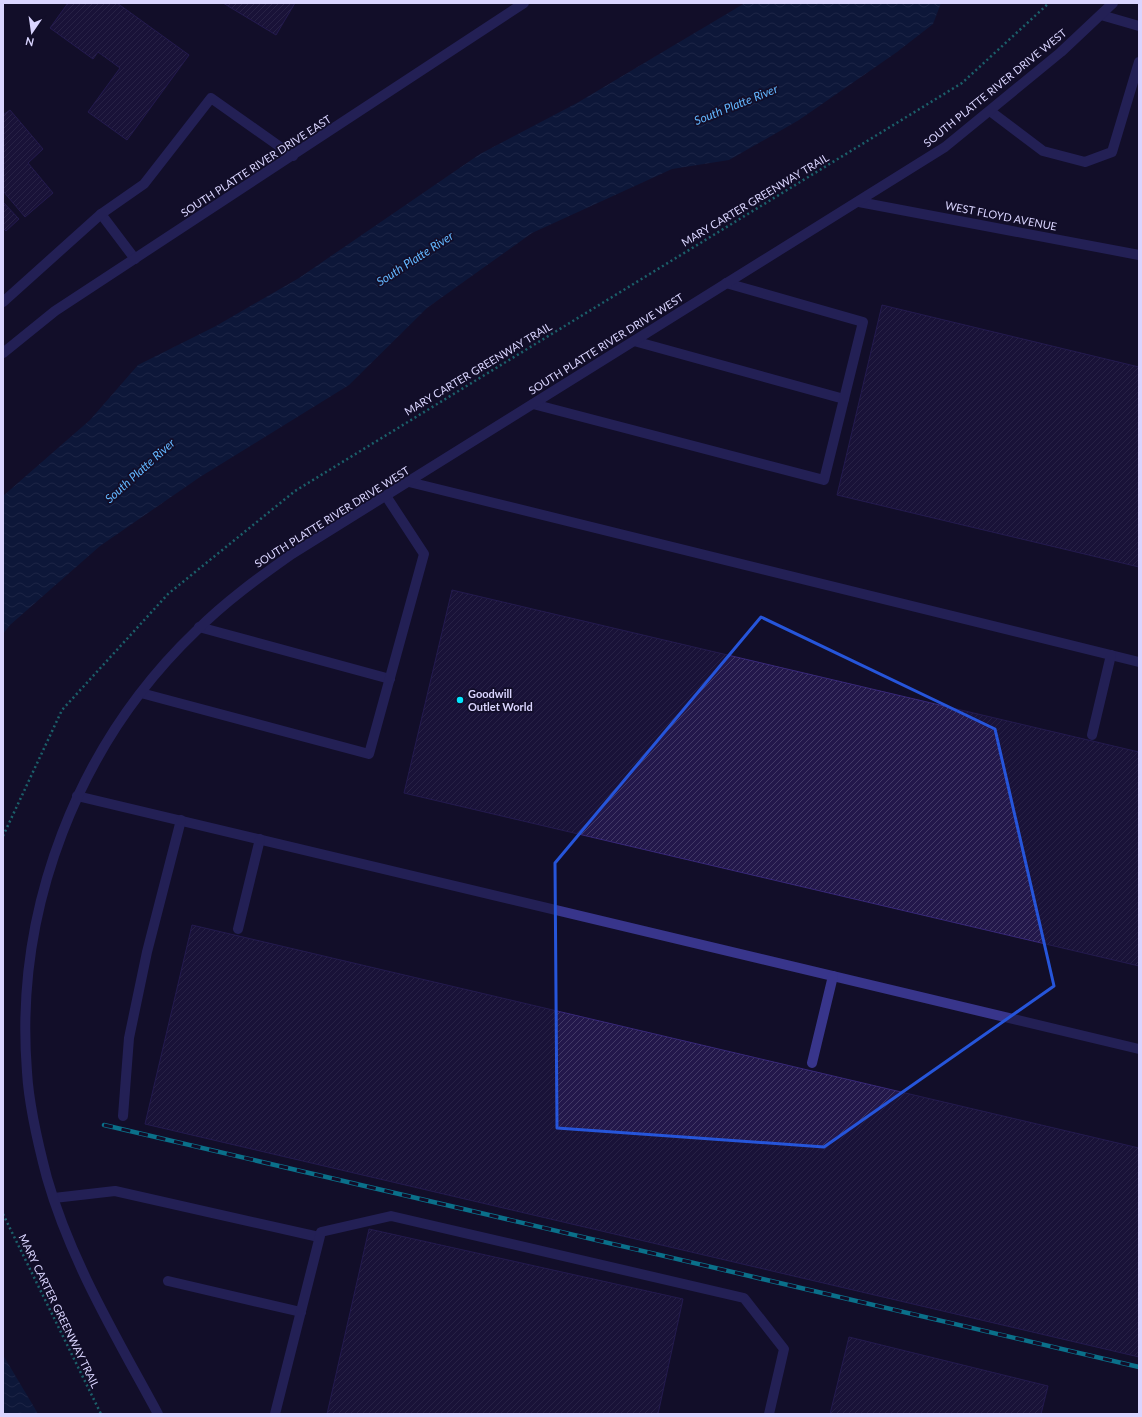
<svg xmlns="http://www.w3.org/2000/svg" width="1142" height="1417" font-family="Lato,sans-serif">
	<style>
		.water { fill: url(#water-waves) }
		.building { fill: url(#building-hatch); stroke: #382879 }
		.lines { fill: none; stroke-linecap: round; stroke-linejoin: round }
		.path { stroke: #26c3b9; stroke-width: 2.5; stroke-dasharray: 2 3; stroke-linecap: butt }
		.service { stroke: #38358b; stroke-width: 10 }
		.minor { stroke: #38358b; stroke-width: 10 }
		.tertiary { stroke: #38358b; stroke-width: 10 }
		.rail-casing { stroke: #01e6ff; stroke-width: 4.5 }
		.rail { stroke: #120e29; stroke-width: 3; stroke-dasharray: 9; stroke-linecap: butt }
		.marked { fill: none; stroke: #2655da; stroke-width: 3; stroke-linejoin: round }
		.poi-dot { fill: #01e6ff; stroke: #120e29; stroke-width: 1.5 }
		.labels { text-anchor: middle; stroke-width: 3.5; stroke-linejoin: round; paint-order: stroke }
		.street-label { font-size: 11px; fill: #dad5ff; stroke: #120e29 }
		.poi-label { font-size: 11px; font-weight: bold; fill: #dad5ff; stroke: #120e29; text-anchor: start }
		.water-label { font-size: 12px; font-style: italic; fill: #63b7ff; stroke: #120e29 }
	</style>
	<defs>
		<pattern id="water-waves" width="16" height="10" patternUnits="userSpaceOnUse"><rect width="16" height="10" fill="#08224d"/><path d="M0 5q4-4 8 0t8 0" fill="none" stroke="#2b4168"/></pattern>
		<pattern id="building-hatch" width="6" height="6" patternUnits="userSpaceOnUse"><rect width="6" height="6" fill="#23184b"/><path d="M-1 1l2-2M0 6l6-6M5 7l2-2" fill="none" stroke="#423966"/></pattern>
	</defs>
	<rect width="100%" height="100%" fill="#120e29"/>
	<g class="water">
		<path d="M745,3H941L933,24L897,52L799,120L729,160L672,169L532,233L427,308L349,385L200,477L100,546L10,625L3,634V496L90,420L138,365L216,326L299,278L480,154L577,103Z"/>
		<path d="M3,1355L34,1407L38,1414H3Z"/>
	</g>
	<g class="building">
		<path d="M68,3H117L189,55L127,140L88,112L120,68L98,52L93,59L50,28Z"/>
		<path d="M223,3H295L276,35Z"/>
		<path d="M10,110L43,149L28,163L53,193L25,217L3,191V115Z"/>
		<path d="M3,202L19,219L6,231L3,228Z"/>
		<path d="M882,305L1139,367V567L837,495Z"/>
		<path d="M452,590L1139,752V966L404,793Z"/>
		<path d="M192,925L1139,1148V1357L145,1124Z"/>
		<path d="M369,1229L683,1299L658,1414H327Z"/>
		<path d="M849,1337L1048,1386L1041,1414H830Z"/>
	</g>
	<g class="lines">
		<g class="path">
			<path d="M3,836L62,710L168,594L295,491L962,83L1049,3"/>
			<path d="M3,1214L101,1414"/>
		</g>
		<g class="service">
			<path d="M1101,15L1139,26"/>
			<path d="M990,111L1043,151L1085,162L1112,152L1139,62"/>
			<path d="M101,214L135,259"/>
			<path d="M3,302L101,214L144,184L211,98L293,156"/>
			<path d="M634,341L844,399"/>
			<path d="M533,404L824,480L863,322L726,283"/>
			<path d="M409,482L1139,662"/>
			<path d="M199,627L390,679"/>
			<path d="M141,693L369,754L424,554L386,496"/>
			<path d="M1092,735L1111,655"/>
			<path d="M77,796L1139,1049"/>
			<path d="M238,929L260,839"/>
			<path d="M812,1063L833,976"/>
			<path d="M123,1116L129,1038L147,952L181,820"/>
			<path d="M54,1198L115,1191L319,1237"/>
			<path d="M168,1281L301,1312"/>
			<path d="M275,1414L321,1232L391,1216L744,1298L784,1349L769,1414"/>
		</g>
		<g class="minor">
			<path d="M859,202L1139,255"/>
			<path d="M3,353L55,311L524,3"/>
		</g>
		<path class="tertiary" d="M158,1414C117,1338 71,1262 47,1178C38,1144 29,1107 27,1072C14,909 78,744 196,631C225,602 258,578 292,554L945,147L1061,52L1113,3"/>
		<g class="rail-casing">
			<path id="rail" d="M104,1125L1139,1367"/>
		</g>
		<use href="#rail" class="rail"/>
	</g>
	<path d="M0 0H1142V1417H0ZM761,617L995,729L1054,986L824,1147L557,1128L555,863Z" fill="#120e29" fill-opacity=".55" fill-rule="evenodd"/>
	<path class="marked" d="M761,617L995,729L1054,986L824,1147L557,1128L555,863Z"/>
	<circle class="poi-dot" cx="460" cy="700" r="4"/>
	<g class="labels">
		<g class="street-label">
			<text transform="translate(995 88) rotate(-39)" y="4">SOUTH PLATTE RIVER DRIVE WEST</text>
			<text transform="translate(256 166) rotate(-33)" y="4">SOUTH PLATTE RIVER DRIVE EAST</text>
			<text transform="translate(755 200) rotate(-31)" y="4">MARY CARTER GREENWAY TRAIL</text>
			<text transform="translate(1001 216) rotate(11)" y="4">WEST FLOYD AVENUE</text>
			<text transform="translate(606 344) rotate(-32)" y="4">SOUTH PLATTE RIVER DRIVE WEST</text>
			<text transform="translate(478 369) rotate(-31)" y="4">MARY CARTER GREENWAY TRAIL</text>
			<text transform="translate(332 517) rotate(-32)" y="4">SOUTH PLATTE RIVER DRIVE WEST</text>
			<text transform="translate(59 1311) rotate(64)" y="4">MARY CARTER GREENWAY TRAIL</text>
		</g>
		<g class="poi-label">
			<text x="468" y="698">Goodwill<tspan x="468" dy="13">Outlet World</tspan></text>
		</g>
		<g class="water-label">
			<text transform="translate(736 105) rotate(-22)" y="4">South Platte River</text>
			<text transform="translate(415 259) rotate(-33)" y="4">South Platte River</text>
			<text transform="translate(140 471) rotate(-42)" y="4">South Platte River</text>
		</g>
	</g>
	<rect width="1142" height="1417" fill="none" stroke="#dad5ff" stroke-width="8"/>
	<g transform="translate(32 32) rotate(193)" stroke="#120e29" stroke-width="3" paint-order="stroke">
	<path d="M0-3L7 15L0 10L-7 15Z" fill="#dad5ff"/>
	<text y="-6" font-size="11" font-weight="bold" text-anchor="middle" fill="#dad5ff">N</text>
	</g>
</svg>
